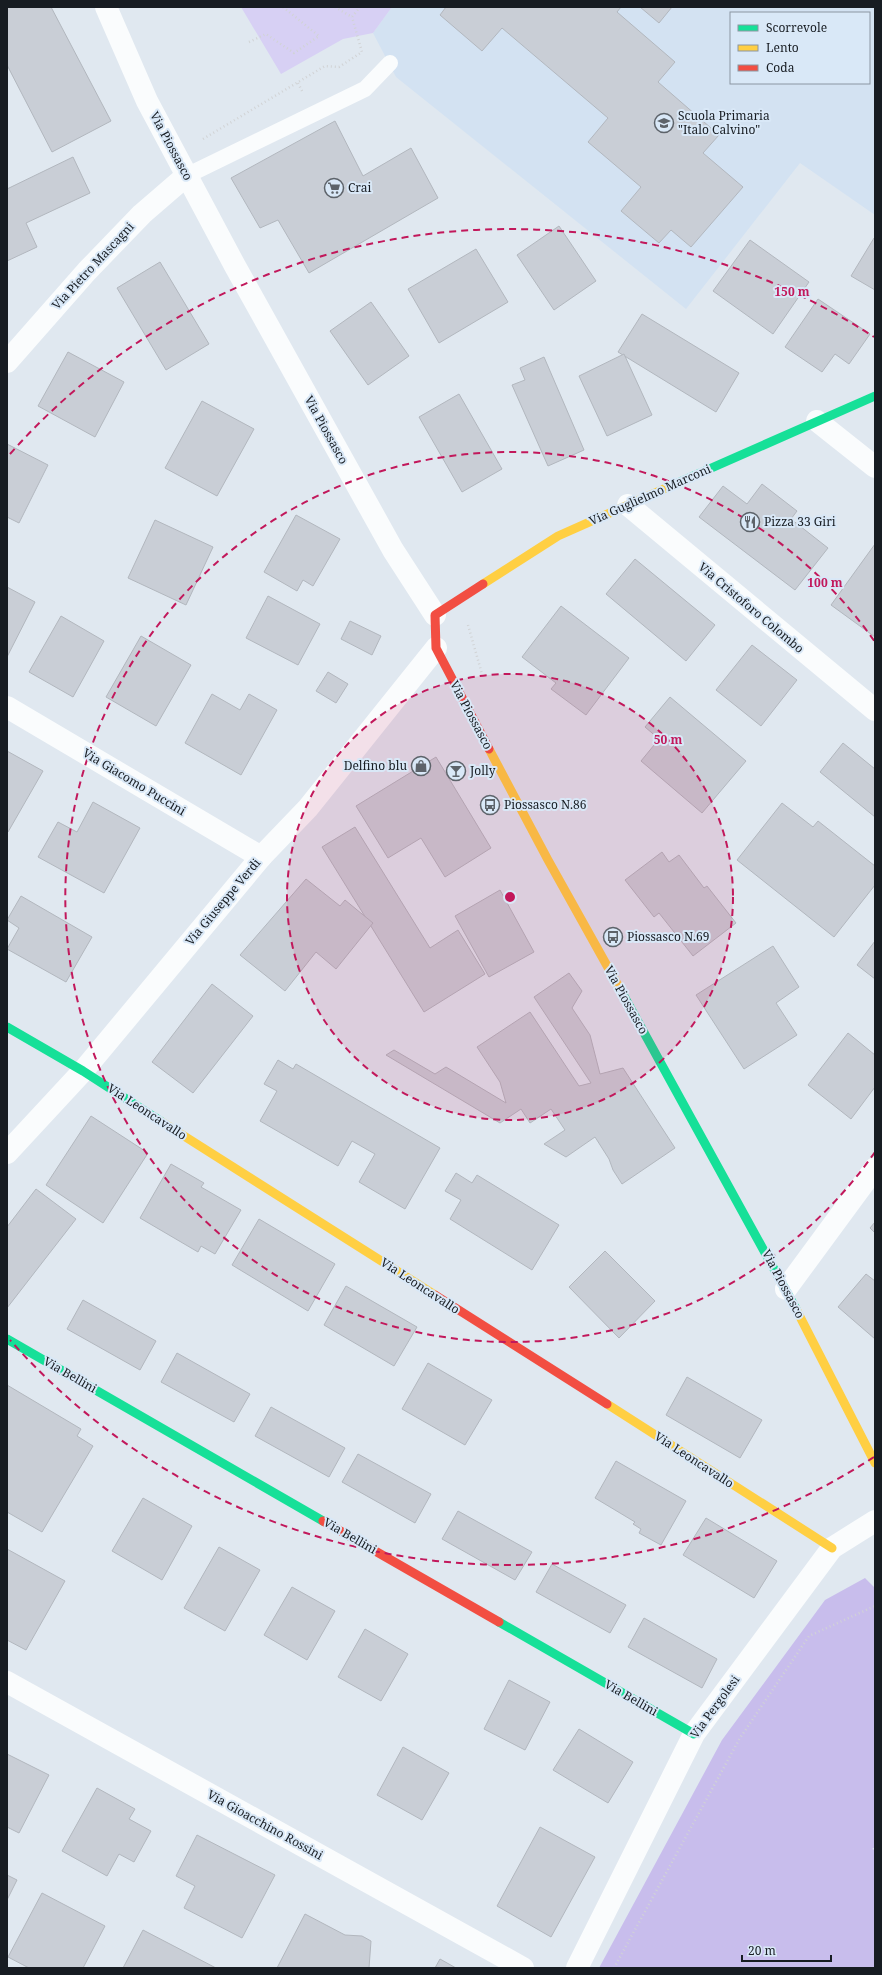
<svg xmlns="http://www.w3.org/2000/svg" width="882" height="1975" font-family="'Noto Serif',serif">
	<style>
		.built { fill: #d3e2f2; fill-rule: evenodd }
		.green { fill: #d7d0f4 }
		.forest { fill: #c8bdec }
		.building { fill: #c9ced6; stroke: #b2b7be }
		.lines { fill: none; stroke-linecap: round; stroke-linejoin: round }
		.path { stroke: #d1d3d5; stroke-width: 2.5; stroke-dasharray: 1 3; stroke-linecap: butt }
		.lane { stroke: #fafcfd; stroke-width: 16 }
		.street { stroke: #fafcfd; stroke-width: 22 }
		.fast { stroke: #16e098; stroke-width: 9 }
		.slow { stroke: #ffcf43; stroke-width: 9 }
		.jam { stroke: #f24e42; stroke-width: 9 }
		.ring { fill: none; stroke: #c2185b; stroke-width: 2; stroke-dasharray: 7 5 }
		.labels { text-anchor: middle; stroke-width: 4; stroke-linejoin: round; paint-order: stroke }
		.poi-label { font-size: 12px; fill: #171c22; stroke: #d9e8f7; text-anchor: start }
		.street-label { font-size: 12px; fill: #171c22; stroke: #d9e8f7 }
		.centre { fill: #c2185b; stroke: #d9e8f7; stroke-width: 2 }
		.ring-label { font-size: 12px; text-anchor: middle; font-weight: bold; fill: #c2185b; stroke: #d9e8f7; stroke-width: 4; stroke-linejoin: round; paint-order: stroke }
	</style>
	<rect width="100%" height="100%" fill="#e0e8f0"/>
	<path class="built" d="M392,7H875V215L800,163L686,309L396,77L373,33ZM731,13H869V83H731Z"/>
	<path class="green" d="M241,7H392L373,33L343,39L281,74Z"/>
	<path class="forest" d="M865,1578L875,1588V1847L872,1849L875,1850V1968H599L722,1740L825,1600Z"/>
	<g class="building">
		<path d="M7,7H51L111,121L52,152L7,65Z"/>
		<path d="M446,7H621L617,12L675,62L658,82L719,135L703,153L743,187L691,247L671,230L659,243L621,211L641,187L588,142L608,118L502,28L482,51L440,15Z"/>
		<path d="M640,7H672L659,23Z"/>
		<path d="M335,121L363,176L411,148L438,198L309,273L278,220L260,228L231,178Z"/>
		<path d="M73,157L90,193L26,223L37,247L7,261V189Z"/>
		<path d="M559,226L596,281L554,310L517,255Z"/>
		<path d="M874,238L875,239V290L851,276Z"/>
		<path d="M750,240L809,282L773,334L713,291Z"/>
		<path d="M476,249L508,302L439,343L408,289Z"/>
		<path d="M160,262L209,344L166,370L117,288Z"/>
		<path d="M818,299L870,334L849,364L835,354L822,372L785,347Z"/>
		<path d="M371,302L409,356L368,385L330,331Z"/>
		<path d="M642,314L739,373L716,412L618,352Z"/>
		<path d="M68,352L124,382L95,437L38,406Z"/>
		<path d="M624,354L652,415L607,436L579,376Z"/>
		<path d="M544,357L584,450L548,466L512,385L525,380L520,368Z"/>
		<path d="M459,394L502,469L462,492L419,417Z"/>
		<path d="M202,401L254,429L217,496L165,468Z"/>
		<path d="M7,444L48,465L19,523L7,517Z"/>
		<path d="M762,484L797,511L791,519L828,548L795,590L699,517L723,486L747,504Z"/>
		<path d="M296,515L340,539L313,586L303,580L297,591L264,572Z"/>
		<path d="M155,520L213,547L186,605L128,578Z"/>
		<path d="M875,544V637L831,605Z"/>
		<path d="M635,559L715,625L686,661L606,594Z"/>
		<path d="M7,587L35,602L7,657Z"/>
		<path d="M268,596L320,624L298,665L246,638Z"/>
		<path d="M561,606L629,658L586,715L551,689L556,683L522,657Z"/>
		<path d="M61,616L104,641L73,697L29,672Z"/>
		<path d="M350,621L381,636L372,655L341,639Z"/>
		<path d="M141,636L191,665L156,726L106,697Z"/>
		<path d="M752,645L797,680L761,726L716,690Z"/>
		<path d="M328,672L348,684L336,703L316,691Z"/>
		<path d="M212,694L240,710L249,694L277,710L241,775L185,743Z"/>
		<path d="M670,697L746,761L702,813L641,761L659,739L645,727Z"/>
		<path d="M843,743L875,769V817L820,772Z"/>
		<path d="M7,751L43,771L8,832H7Z"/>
		<path d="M436,757L491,848L445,877L421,838L388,858L356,806Z"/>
		<path d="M93,802L140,828L104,893L38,857L58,822L77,832Z"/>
		<path d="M782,803L813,827L818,821L875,866V885L834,937L737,860Z"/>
		<path d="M355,827L430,948L458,930L485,974L424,1012L322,847Z"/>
		<path d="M662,852L669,862L679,855L704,888L707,886L736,923L693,956L659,913L654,917L625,880Z"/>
		<path d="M306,879L340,906L345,900L373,923L336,969L316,952L285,991L240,955Z"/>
		<path d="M500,890L534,952L489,977L455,916Z"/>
		<path d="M21,896L92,937L66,982L7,949L19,928L7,920Z"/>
		<path d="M875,941V979L857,965Z"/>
		<path d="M773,946L799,987L776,1003L797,1035L744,1069L696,995Z"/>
		<path d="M569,973L582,991L572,1008L590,1035L600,1074L623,1068L675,1148L622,1184L613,1170L609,1159L595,1137L566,1157L544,1144L565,1130L551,1109L530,1123L521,1109L500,1123L386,1055L394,1050L435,1074L446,1067L506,1103L500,1082L477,1047L530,1012L579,1086L591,1083L534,997Z"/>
		<path d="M212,984L253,1016L193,1093L152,1062Z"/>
		<path d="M848,1033L875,1055V1087L851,1119L808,1085Z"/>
		<path d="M278,1060L293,1069L296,1064L440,1148L405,1209L359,1182L375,1154L352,1141L338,1166L260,1121L277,1091L264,1084Z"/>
		<path d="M91,1116L148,1153L103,1223L46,1185Z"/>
		<path d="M171,1164L204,1183L201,1187L241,1210L215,1254L201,1246L198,1252L140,1218Z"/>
		<path d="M456,1173L472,1183L477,1175L559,1225L532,1270L450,1219L461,1200L445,1191Z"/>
		<path d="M36,1189L76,1219L7,1308V1227Z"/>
		<path d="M259,1219L335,1264L308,1311L232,1265Z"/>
		<path d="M875,1222V1233L870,1228Z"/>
		<path d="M605,1251L655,1301L619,1338L569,1287Z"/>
		<path d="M866,1274L875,1281V1339L838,1307Z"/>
		<path d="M346,1286L417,1327L394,1366L324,1325Z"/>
		<path d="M83,1300L156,1341L140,1370L67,1329Z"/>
		<path d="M177,1353L250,1394L234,1422L161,1382Z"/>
		<path d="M428,1363L492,1400L465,1445L402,1409Z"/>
		<path d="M687,1377L762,1420L740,1458L666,1415Z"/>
		<path d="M7,1385L81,1429L77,1436L93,1446L42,1532L7,1512Z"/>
		<path d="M271,1407L345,1448L329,1477L255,1436Z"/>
		<path d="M358,1454L431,1494L415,1523L342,1482Z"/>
		<path d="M616,1461L686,1501L661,1545L639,1533L641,1529L633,1524L635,1522L595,1498Z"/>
		<path d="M143,1498L192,1526L162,1580L112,1551Z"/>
		<path d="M458,1511L532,1552L515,1580L442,1539Z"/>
		<path d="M706,1518L777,1561L754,1598L683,1555Z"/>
		<path d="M219,1547L260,1570L225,1631L184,1608Z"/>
		<path d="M7,1549L65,1581L26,1650L7,1640Z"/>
		<path d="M552,1564L626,1605L610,1633L536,1592Z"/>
		<path d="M292,1587L335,1611L307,1660L264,1635Z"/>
		<path d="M644,1618L717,1659L702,1688L628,1647Z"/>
		<path d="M365,1629L408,1654L381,1701L338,1677Z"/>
		<path d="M509,1680L550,1702L525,1750L484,1729Z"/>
		<path d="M579,1729L633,1762L608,1803L553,1770Z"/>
		<path d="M403,1747L449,1773L422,1820L377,1795Z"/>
		<path d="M7,1754L49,1775L19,1833L7,1827Z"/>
		<path d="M97,1788L135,1809L129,1819L151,1831L134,1862L119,1854L107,1876L62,1851Z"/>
		<path d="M540,1827L595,1857L551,1937L497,1906Z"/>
		<path d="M197,1835L275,1875L242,1938L184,1908L195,1886L176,1876Z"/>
		<path d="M7,1875L17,1880L7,1900Z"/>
		<path d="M42,1893L105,1926L83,1968H29L8,1957Z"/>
		<path d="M305,1914L345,1935L362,1936L371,1941L369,1968H277Z"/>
		<path d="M143,1930L216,1968H123Z"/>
		<path d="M440,1959L456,1968H435Z"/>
	</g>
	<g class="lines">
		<g class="path">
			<path d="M335,7L352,17L360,7"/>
			<path d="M249,42L266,34L294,53L319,36L283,7"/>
			<path d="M298,83L303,93"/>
			<path d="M203,139L325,66L339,67L362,52L352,17"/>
			<path d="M468,625L482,674"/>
			<path d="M614,1968L740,1738L809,1636L875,1606"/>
		</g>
		<path class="lane" d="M186,176L365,89L390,63"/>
		<g class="street">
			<path d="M106,7L147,101L235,266L393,550L435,615"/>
			<path d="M7,362L87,271L142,214L186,176"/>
			<path d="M817,421L875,467"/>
			<path d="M628,505L875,710"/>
			<path d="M7,707L261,857"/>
			<path d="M7,1153L83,1071L261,857L308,808L436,648"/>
			<path d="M786,1289L875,1168"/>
			<path d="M7,1682L523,1968"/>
			<path d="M577,1968L694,1734L832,1548L875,1521"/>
		</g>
		<g class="fast">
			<path d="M666,488L875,396"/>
			<path d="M620,989L796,1309"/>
			<path d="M7,1027L83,1071L162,1122"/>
			<path d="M7,1339L323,1521"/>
			<path d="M499,1622L694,1734"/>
		</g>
		<g class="slow">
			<path d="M483,584L558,536L666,488"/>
			<path d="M489,749L548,860L620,989"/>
			<path d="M162,1122L435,1295"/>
			<path d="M796,1309L875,1463"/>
			<path d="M607,1404L832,1548"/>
		</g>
		<g class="jam">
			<path d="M483,584L435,615L436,648L489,749"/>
			<path d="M435,1295L607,1404"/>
			<path d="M323,1521L499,1622"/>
		</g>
	</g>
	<circle cx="510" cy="897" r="223" fill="#c2185b" fill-opacity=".12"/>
	<g class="ring">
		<circle cx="510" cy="897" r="223"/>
		<path d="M875 1152A445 445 0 1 1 875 642"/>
		<path d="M874 1457A668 668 0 0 1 10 1340M10 454A668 668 0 0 1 874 337"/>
	</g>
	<defs>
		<g id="school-ring" transform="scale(1)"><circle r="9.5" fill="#d9e8f7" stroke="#5d636a" stroke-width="1.5"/><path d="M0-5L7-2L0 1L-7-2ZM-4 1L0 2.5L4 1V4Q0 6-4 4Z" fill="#5d636a"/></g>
		<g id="supermarket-ring" transform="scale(1)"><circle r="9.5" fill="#d9e8f7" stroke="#5d636a" stroke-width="1.5"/><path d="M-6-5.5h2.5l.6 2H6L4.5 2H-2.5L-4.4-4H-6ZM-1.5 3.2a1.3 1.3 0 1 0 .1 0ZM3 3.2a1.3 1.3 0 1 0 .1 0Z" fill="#5d636a"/></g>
		<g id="restaurant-ring" transform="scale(1)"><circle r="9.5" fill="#d9e8f7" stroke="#5d636a" stroke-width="1.5"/><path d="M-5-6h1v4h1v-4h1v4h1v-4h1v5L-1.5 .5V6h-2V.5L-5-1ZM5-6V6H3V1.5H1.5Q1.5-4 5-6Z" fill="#5d636a"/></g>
		<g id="shop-ring" transform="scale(1)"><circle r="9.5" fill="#d9e8f7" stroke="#5d636a" stroke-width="1.5"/><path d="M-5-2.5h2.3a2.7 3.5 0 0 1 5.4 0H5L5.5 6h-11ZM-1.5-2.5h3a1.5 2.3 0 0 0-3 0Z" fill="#5d636a"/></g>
		<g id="bar-ring" transform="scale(1)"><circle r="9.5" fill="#d9e8f7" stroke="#5d636a" stroke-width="1.5"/><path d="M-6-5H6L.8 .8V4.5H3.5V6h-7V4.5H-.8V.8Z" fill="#5d636a"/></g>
		<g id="bus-ring" transform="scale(1)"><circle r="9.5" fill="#d9e8f7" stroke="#5d636a" stroke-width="1.5"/><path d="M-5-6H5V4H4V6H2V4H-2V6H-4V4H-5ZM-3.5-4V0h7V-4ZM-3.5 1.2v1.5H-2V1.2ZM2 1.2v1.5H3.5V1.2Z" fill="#5d636a"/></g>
	</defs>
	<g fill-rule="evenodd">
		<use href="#school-ring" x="664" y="123"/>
		<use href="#supermarket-ring" x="334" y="188"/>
		<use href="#restaurant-ring" x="750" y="522"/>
		<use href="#shop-ring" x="421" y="766"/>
		<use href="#bar-ring" x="456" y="771"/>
		<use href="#bus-ring" x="490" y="805"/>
		<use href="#bus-ring" x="613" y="937"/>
	</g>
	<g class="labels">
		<g class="poi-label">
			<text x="678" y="120">Scuola Primaria<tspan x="678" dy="14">"Italo Calvino"</tspan></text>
			<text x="348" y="192">Crai</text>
			<text x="764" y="526">Pizza 33 Giri</text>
			<text x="407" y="770" text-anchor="end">Delfino blu</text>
			<text x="470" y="775">Jolly</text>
			<text x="504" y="809">Piossasco N.86</text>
			<text x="627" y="941">Piossasco N.69</text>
		</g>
		<g class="street-label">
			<text transform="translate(171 146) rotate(62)" y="4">Via Piossasco</text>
			<text transform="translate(93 266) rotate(-47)" y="4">Via Pietro Mascagni</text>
			<text transform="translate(326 430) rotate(61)" y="4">Via Piossasco</text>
			<text transform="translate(650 495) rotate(-24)" y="4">Via Guglielmo Marconi</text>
			<text transform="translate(751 608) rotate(40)" y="4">Via Cristoforo Colombo</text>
			<text transform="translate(471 715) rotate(62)" y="4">Via Piossasco</text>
			<text transform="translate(134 782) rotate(31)" y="4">Via Giacomo Puccini</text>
			<text transform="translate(223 902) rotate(-50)" y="4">Via Giuseppe Verdi</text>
			<text transform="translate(626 1000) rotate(61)" y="4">Via Piossasco</text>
			<text transform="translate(147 1112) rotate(33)" y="4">Via Leoncavallo</text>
			<text transform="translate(783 1284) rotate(62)" y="4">Via Piossasco</text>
			<text transform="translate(420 1286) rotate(33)" y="4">Via Leoncavallo</text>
			<text transform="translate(70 1375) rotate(30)" y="4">Via Bellini</text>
			<text transform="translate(694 1460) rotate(33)" y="4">Via Leoncavallo</text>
			<text transform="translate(350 1536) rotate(30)" y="4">Via Bellini</text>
			<text transform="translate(631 1698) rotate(30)" y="4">Via Bellini</text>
			<text transform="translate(715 1707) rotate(-54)" y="4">Via Pergolesi</text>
			<text transform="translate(265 1825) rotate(29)" y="4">Via Gioacchino Rossini</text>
		</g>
	</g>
	<circle cx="510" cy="897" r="6" class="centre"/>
	<g class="ring-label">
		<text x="792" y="296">150 m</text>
		<text x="825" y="587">100 m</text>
		<text x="668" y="744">50 m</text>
	</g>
	<rect width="882" height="1975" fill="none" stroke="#171c22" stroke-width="16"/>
	<rect x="730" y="12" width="140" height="72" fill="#d9e8f7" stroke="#8b96a2"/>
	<rect x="738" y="25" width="20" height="6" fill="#16e098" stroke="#8b96a2"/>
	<text x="766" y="32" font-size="12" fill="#171c22">Scorrevole</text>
	<rect x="738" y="45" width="20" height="6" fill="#ffcf43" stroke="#8b96a2"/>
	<text x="766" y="52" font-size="12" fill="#171c22">Lento</text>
	<rect x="738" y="65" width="20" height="6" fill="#f24e42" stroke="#8b96a2"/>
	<text x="766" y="72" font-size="12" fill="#171c22">Coda</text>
	<path d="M742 1955v6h89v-6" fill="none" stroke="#171c22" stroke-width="2"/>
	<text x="748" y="1955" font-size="12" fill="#171c22" stroke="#d9e8f7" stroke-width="3" paint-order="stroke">20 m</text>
</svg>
